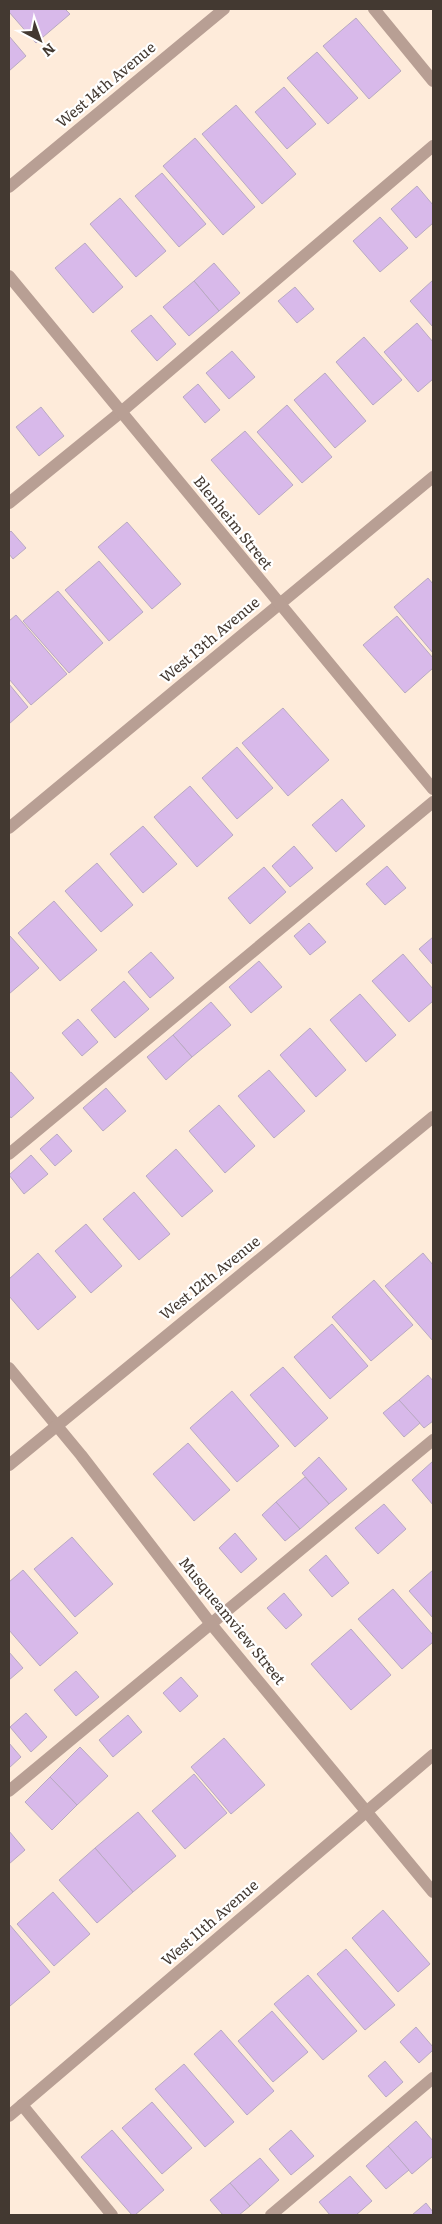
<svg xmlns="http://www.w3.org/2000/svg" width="442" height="2224" font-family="Literata,serif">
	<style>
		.building { fill: #d8b9ea; stroke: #b9aac2 }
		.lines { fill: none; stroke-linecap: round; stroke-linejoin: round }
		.service { stroke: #b89f94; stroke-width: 12 }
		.minor { stroke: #b89f94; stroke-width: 12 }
		.tertiary { stroke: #b89f94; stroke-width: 12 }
		.labels { text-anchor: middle; stroke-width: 4.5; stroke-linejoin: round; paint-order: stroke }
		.street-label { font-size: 15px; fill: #433931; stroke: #fff }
	</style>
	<rect width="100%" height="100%" fill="#feebda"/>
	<g class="building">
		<path d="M9,9H65L70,14L36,43L9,12Z"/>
		<path d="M356,18L401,71L369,99L323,46Z"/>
		<path d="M9,36L26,56L9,71Z"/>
		<path d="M317,52L358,98L328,124L287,78Z"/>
		<path d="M284,87L316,124L287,149L255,112Z"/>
		<path d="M236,105L296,174L262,204L202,134Z"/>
		<path d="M195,138L255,207L223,235L163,166Z"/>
		<path d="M162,173L206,224L179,247L135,196Z"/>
		<path d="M417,186L433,205V223L416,238L391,209Z"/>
		<path d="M120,198L166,251L136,277L90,224Z"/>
		<path d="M380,217L408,248L380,272L353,241Z"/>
		<path d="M85,243L123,287L93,313L55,268Z"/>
		<path d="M214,263L240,293L219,311L194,281Z"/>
		<path d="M433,280V327L410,301Z"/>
		<path d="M194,281L219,311L189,336L163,307Z"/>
		<path d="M295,287L314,309L297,323L278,301Z"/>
		<path d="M151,315L176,344L157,361L131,331Z"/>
		<path d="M417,323L433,342V379L418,392L384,352Z"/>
		<path d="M364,337L402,380L373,405L336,362Z"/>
		<path d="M232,351L255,377L229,399L206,373Z"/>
		<path d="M325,373L366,421L335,448L294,400Z"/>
		<path d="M198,384L220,410L205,423L183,397Z"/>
		<path d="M287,405L332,457L302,483L257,432Z"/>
		<path d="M41,407L64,436L39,456L16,427Z"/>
		<path d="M245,431L293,485L259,515L211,460Z"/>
		<path d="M127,522L181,584L152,609L98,547Z"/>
		<path d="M11,531L26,548L13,559L9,554V533Z"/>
		<path d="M99,561L143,612L109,641L65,590Z"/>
		<path d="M428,578L433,584V653L394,607Z"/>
		<path d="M58,591L103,643L69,673L23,621Z"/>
		<path d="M16,615L67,674L31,705L9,679V621Z"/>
		<path d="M397,616L433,658V668L405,693L363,645Z"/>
		<path d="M9,684L28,707L9,724Z"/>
		<path d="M283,708L329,760L288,796L242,743Z"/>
		<path d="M237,747L273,788L237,819L202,778Z"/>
		<path d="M190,786L233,835L197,867L154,817Z"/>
		<path d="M342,799L365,826L336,852L312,825Z"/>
		<path d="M143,826L177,864L143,893L110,854Z"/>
		<path d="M294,846L313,868L290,887L272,866Z"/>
		<path d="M97,863L133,905L101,932L65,891Z"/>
		<path d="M387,866L406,888L385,905L366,884Z"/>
		<path d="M264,867L286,892L250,924L228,898Z"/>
		<path d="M54,901L97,950L60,981L18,933Z"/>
		<path d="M309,923L326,942L310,955L294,936Z"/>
		<path d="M10,936L39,968L9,994V937Z"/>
		<path d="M433,937V965L419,949Z"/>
		<path d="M151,952L174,978L150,998L128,972Z"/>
		<path d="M403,954L433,989V1001L409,1022L372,981Z"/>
		<path d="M259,961L282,987L251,1013L229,987Z"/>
		<path d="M124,981L149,1009L115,1038L91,1010Z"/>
		<path d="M360,994L396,1035L366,1062L330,1020Z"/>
		<path d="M211,1002L231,1025L192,1057L173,1035Z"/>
		<path d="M78,1019L98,1042L82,1056L62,1033Z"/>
		<path d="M310,1028L346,1070L316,1097L280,1055Z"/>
		<path d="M173,1035L192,1057L166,1080L147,1057Z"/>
		<path d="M269,1070L305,1111L274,1138L238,1096Z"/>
		<path d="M11,1072L34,1098L11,1118L9,1115V1073Z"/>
		<path d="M106,1088L126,1111L103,1131L83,1108Z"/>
		<path d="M219,1105L255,1146L225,1173L189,1131Z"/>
		<path d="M57,1134L72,1151L55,1166L40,1149Z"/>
		<path d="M176,1149L213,1191L182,1217L146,1176Z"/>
		<path d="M31,1155L48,1174L24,1194L9,1175Z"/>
		<path d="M134,1192L170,1234L139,1260L103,1219Z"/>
		<path d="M86,1224L122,1266L91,1293L55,1251Z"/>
		<path d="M38,1253L76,1297L38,1330L9,1296V1279Z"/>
		<path d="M423,1253L433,1265V1341L385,1286Z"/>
		<path d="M374,1280L413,1325L371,1361L332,1317Z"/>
		<path d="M332,1324L368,1366L330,1399L294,1357Z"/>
		<path d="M283,1367L328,1418L295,1447L250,1395Z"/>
		<path d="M428,1375L433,1381V1421L424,1428L399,1400Z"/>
		<path d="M232,1391L279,1446L237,1482L190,1428Z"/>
		<path d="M399,1400L420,1423L404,1437L383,1413Z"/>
		<path d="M188,1443L230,1490L194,1521L153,1474Z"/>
		<path d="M319,1457L347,1489L329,1504L302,1473Z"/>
		<path d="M433,1461V1505L412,1480Z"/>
		<path d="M305,1477L329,1504L300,1529L276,1502Z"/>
		<path d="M276,1502L300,1529L285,1541L262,1515Z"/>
		<path d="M384,1504L406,1529L378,1554L355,1528Z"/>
		<path d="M235,1533L257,1559L241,1573L219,1548Z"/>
		<path d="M72,1537L113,1584L75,1617L34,1569Z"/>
		<path d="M326,1555L349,1583L332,1597L309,1570Z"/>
		<path d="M23,1570L78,1633L40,1666L9,1630V1582Z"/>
		<path d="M433,1570V1618L409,1591Z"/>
		<path d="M393,1589L433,1635V1642L402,1669L358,1619Z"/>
		<path d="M284,1593L302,1615L286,1629L267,1608Z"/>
		<path d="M351,1629L391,1675L351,1710L311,1664Z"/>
		<path d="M9,1652L23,1668L9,1680Z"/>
		<path d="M76,1671L99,1697L76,1716L54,1690Z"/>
		<path d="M181,1677L198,1696L180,1712L163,1693Z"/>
		<path d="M26,1713L47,1737L31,1752L10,1727Z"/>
		<path d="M128,1715L142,1732L113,1757L99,1740Z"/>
		<path d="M224,1738L265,1785L231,1814L191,1767Z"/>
		<path d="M9,1743L21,1757L9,1768Z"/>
		<path d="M80,1747L108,1776L77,1805L50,1777Z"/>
		<path d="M194,1774L227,1813L185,1849L152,1811Z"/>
		<path d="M50,1777L77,1805L52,1830L25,1802Z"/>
		<path d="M138,1812L176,1856L133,1892L95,1848Z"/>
		<path d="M9,1831L25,1850L9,1864Z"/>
		<path d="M95,1848L133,1892L97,1923L59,1880Z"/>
		<path d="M53,1892L90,1934L54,1966L17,1924Z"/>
		<path d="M383,1910L430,1964L398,1992L352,1938Z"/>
		<path d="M9,1924L50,1972L10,2006L9,2005Z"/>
		<path d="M346,1949L395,2005L365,2030L317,1974Z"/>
		<path d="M308,1975L357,2031L323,2060L274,2004Z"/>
		<path d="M272,2011L308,2052L273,2082L238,2041Z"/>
		<path d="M416,2027L433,2047V2050L419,2063L400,2042Z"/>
		<path d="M221,2030L274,2091L247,2115L194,2054Z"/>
		<path d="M385,2061L403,2082L386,2097L368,2076Z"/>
		<path d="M184,2064L234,2122L205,2147L155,2089Z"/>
		<path d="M152,2102L192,2148L162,2174L122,2128Z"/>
		<path d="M416,2121L433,2141V2156L412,2174L388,2146Z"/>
		<path d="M112,2130L164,2190L135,2215H132L81,2157Z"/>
		<path d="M291,2130L314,2156L291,2175L269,2149Z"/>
		<path d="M388,2146L409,2170L386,2189L366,2166Z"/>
		<path d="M260,2158L279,2180L250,2206L230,2183Z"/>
		<path d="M350,2176L372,2201L356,2215H330L319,2202Z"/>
		<path d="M230,2183L250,2206L239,2215H223L210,2200Z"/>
		<path d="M426,2203L433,2212V2215H412Z"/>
	</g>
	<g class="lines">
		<g class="service">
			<path d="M374,9L433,81"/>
			<path d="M9,503L121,412L433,146"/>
			<path d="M9,1154L433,802"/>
			<path d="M9,1791L433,1440"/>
			<path d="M22,2105L112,2215"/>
			<path d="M271,2215L433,2078"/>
		</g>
		<g class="minor">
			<path d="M9,187L224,9"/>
			<path d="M9,828L433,477"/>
			<path d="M9,1368L81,1455L211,1624L433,1892"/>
			<path d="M9,1465L433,1117"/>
			<path d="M9,2116L433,1755"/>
		</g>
		<path class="tertiary" d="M9,276L433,789"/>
	</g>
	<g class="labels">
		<g class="street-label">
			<text transform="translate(106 85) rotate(-40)" y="5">West 14th Avenue</text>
			<text transform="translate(233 523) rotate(51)" y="5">Blenheim Street</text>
			<text transform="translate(210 640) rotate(-40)" y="5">West 13th Avenue</text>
			<text transform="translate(210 1278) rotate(-39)" y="5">West 12th Avenue</text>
			<text transform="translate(232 1621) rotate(51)" y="5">Musqueamview Street</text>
			<text transform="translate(210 1923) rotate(-41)" y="5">West 11th Avenue</text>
		</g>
	</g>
	<rect width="442" height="2224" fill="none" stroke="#433931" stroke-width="20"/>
	<g transform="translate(40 40) rotate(139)" stroke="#ffffff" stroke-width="4" paint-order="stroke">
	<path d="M0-4L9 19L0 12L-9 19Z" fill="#433931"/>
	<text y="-8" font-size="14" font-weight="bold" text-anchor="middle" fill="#433931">N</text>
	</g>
</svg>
